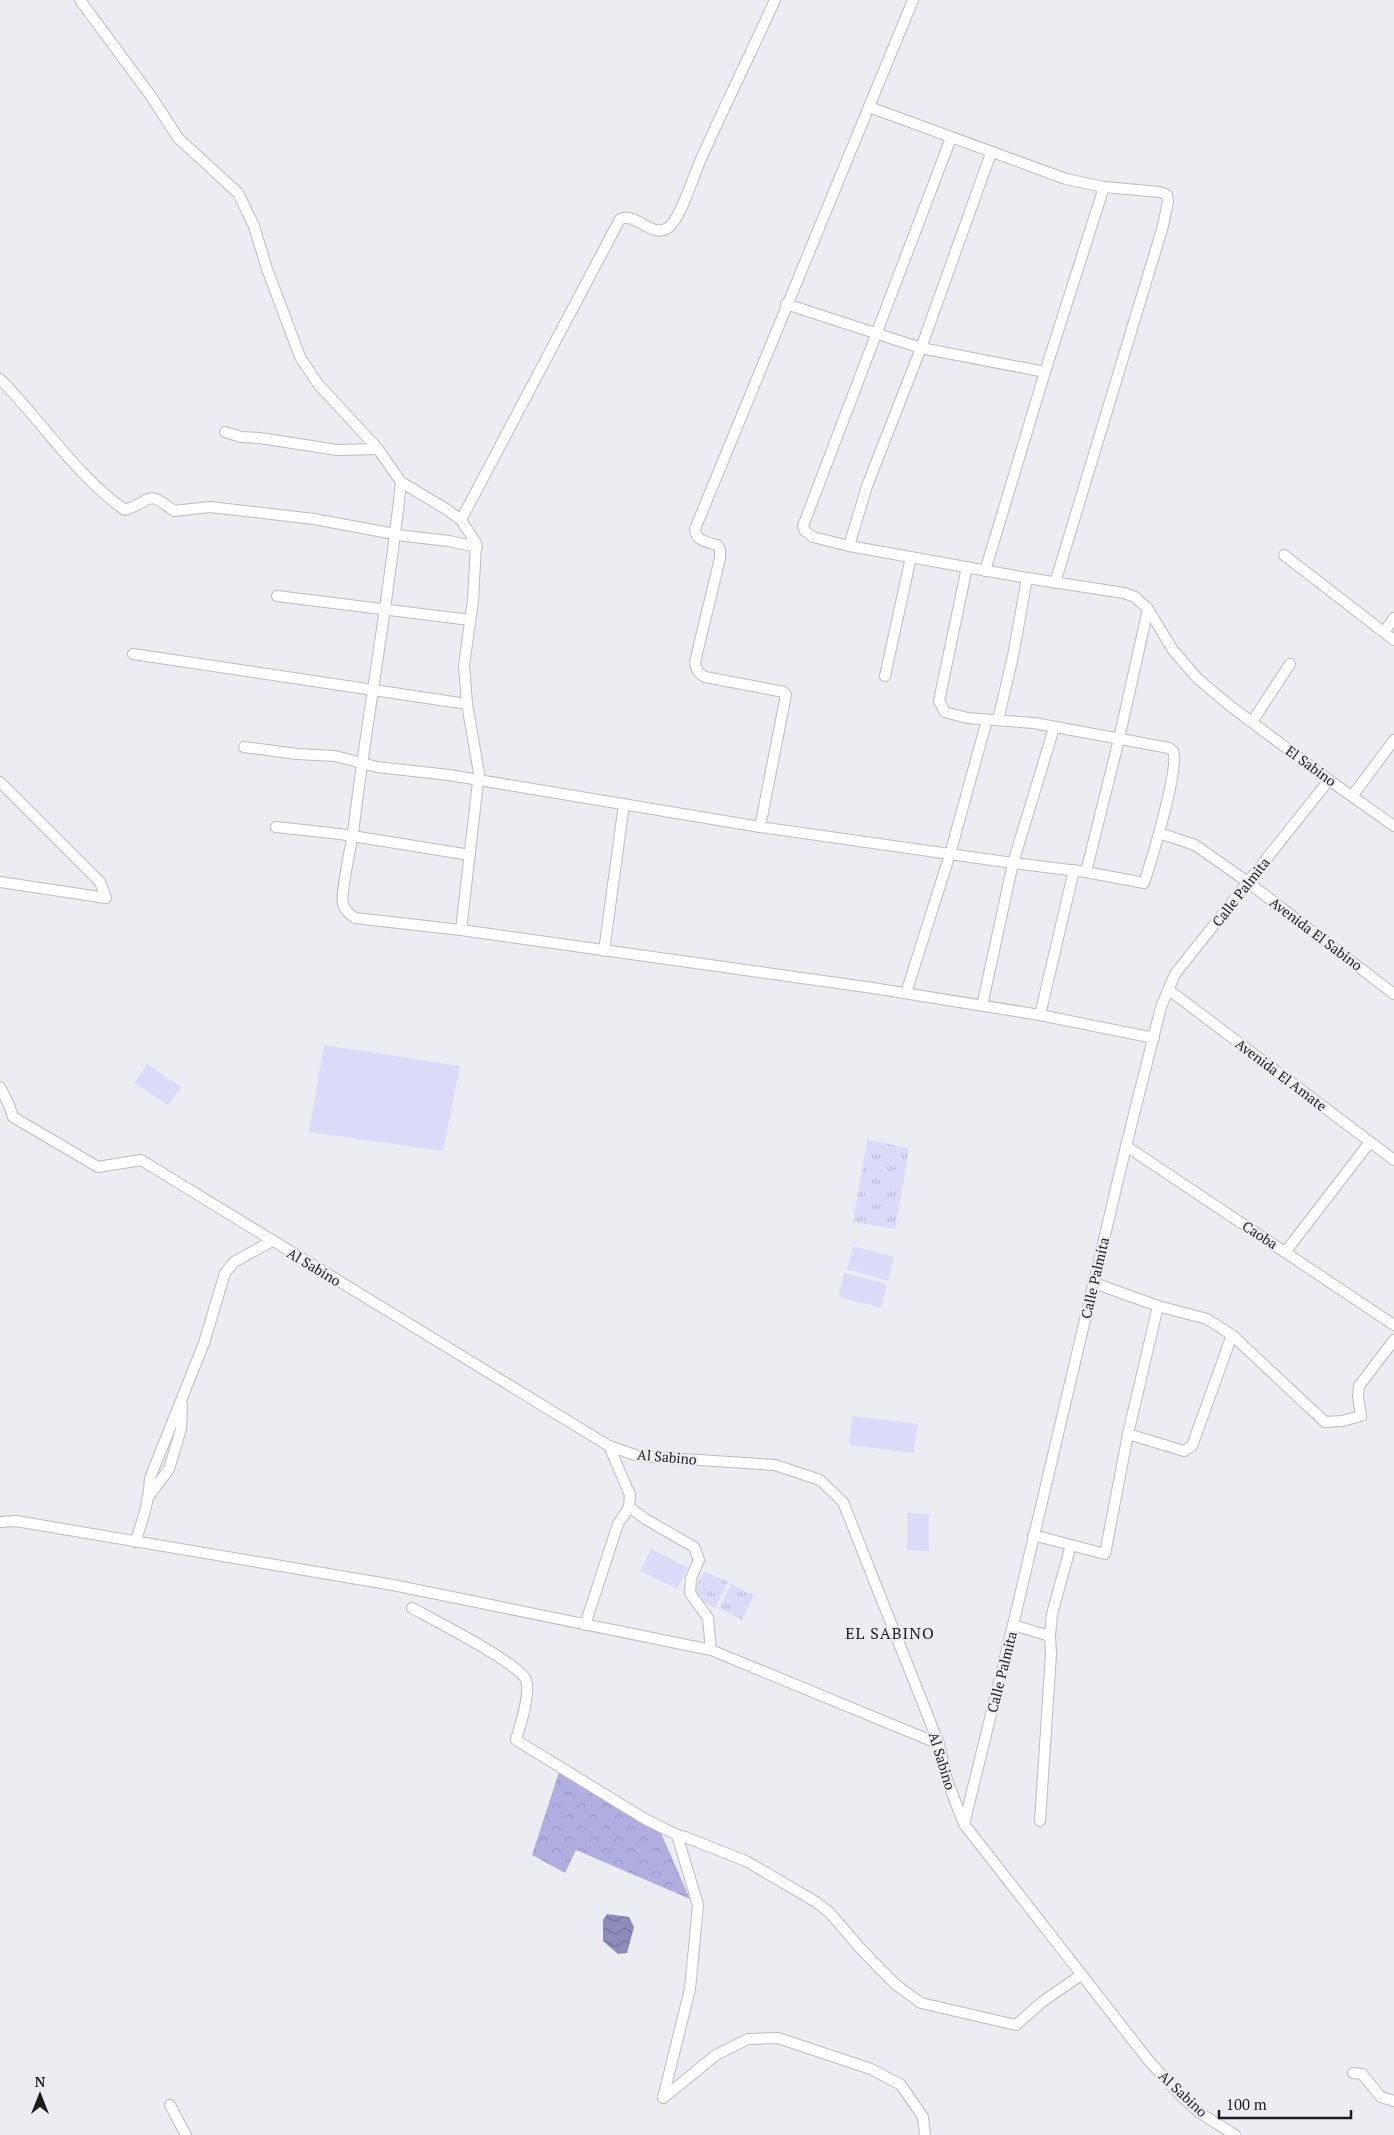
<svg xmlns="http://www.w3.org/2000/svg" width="1394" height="2135" font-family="'PT Serif',serif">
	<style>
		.grass { fill: url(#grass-tufts) }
		.forest { fill: url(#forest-crowns) }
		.pitch { fill: #dbdaf9 }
		.water { fill: url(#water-waves) }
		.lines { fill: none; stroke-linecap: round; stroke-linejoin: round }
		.minor-casing { stroke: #bbbbc2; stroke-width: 12 }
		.minor { stroke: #fff; stroke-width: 10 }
		.labels { text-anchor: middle; stroke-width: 4.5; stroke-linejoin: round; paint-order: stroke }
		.street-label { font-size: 14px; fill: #1c1c1e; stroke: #ececf3 }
		.quarter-label { font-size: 16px; letter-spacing: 1px; fill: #1c1c1e; stroke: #ececf3 }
	</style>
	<defs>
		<pattern id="grass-tufts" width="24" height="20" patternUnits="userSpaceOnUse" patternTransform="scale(1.25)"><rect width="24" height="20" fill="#dbdaf9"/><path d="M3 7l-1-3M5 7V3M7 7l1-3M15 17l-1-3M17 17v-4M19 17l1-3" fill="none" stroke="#bbbad5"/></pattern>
		<pattern id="forest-crowns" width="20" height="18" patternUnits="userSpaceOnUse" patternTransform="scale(1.25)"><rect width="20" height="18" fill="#b0aee0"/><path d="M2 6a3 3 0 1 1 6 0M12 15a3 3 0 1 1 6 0" fill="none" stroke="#9795c0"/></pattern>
		<pattern id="water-waves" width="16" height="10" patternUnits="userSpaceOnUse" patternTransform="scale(1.25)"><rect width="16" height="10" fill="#8c8bba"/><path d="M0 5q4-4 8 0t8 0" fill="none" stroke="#727197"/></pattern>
	</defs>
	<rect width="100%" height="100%" fill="#ececf3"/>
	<g class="grass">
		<path d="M867,1140L909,1148L895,1229L853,1222Z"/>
		<path d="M704,1571L728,1582L715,1608L691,1596Z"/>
		<path d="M731,1584L754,1595L742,1620L719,1608Z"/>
	</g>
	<path class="forest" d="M559,1772L660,1831L690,1899L576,1850L565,1873L532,1855Z"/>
	<g class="pitch">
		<path d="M324,1045L460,1066L443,1151L309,1132Z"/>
		<path d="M147,1064L181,1087L168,1105L134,1083Z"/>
		<path d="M853,1246L894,1257L888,1281L847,1269Z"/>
		<path d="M844,1273L887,1284L881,1308L838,1297Z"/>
		<path d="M852,1416L918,1424L914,1453L849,1445Z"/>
		<path d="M907,1513L929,1514V1551L907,1550Z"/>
		<path d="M651,1549L688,1568L677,1589L640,1571Z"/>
	</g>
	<path class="water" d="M607,1914L629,1917L634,1927L627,1953L618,1954L603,1941V1920Z"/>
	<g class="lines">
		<g class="minor-casing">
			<g id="minor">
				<path d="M80,0L153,99L178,138L238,193L254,226L267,269L300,357L318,384L378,449L401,482L446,509L461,520L476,543L473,601L464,665L467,704L479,773L461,930"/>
				<path d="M869,107L1066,179L1104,187L1160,192L1167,195L1168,201L1163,226L1055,583"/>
				<path d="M951,138L803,526L805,531L813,537L849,546L1027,578L1124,593L1135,597L1148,609L1173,650L1197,678L1229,705L1329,780L1394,826"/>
				<path d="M786,304L921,348L1045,372"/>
				<path d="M0,379C42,421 76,476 125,510C154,500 146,489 174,511L210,507L314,519L405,536L449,541L477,547"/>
				<path d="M225,432L241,437L260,438L337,450L378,449"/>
				<path d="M401,482C389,600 367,716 353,833C351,846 340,895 343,904C344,910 350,914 355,918L461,930L873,988L1040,1015L1154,1038"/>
				<path d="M461,520L620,219C637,212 653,240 669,227C681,218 694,174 701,159C725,105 751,53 775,0"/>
				<path d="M849,546L867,486L921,348L991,153"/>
				<path d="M1284,555L1394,640"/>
				<path d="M985,571L1045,372L1104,187"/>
				<path d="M277,596L470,620"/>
				<path d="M1384,632L1394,618"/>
				<path d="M133,654L467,704"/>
				<path d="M885,676L911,557"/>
				<path d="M998,720L1013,656L1027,578"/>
				<path d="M1252,722L1290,664"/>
				<path d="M244,747L297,754L335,756L377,767L449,775L760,827L1013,863L1086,872L1144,883C1151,862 1180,767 1173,751L1169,748L1034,723L967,718L945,712L939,701L967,567"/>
				<path d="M0,782L100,882L106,898L0,882"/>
				<path d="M1353,795L1394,740"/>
				<path d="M276,827L340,834L470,855"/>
				<path d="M760,827L786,695L784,692L705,677C698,673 696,670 695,662L720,558V549L717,545C707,542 696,541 695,529L913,0"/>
				<path d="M1159,833L1195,845L1249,883L1394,994"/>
				<path d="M1086,872L1119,739L1148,609"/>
				<path d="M604,951L624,804"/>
				<path d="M1169,990L1394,1160"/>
				<path d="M906,993L950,854L987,720"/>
				<path d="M982,1006L1013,863L1054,728"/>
				<path d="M1040,1015L1074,870"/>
				<path d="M0,1087L9,1105L13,1117L98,1167L141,1160L609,1446L638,1456L775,1465L820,1480L843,1502L939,1744L947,1780L964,1824L1149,2061L1181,2096L1200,2113L1235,2135"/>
				<path d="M1126,1146L1394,1325"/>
				<path d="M1286,1251L1370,1142"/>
				<path d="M1094,1283L1158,1306L1207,1319L1232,1335L1325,1422L1342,1421L1361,1416L1358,1396L1359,1386L1394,1340"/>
				<path d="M1128,1434L1184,1451L1192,1446L1232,1335"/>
				<path d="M149,1496L169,1469L181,1429L182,1405"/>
				<path d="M629,1507L647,1520L694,1547L699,1560L691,1578L690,1593L708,1618L711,1650"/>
				<path d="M0,1522L16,1521L393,1585L711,1650L939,1744"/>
				<path d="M1033,1535L1105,1554L1128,1434L1158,1306"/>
				<path d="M135,1542C143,1520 149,1501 150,1478L204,1343L225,1273L234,1262L272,1241"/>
				<path d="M412,1608C432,1619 519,1663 526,1680C531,1694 520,1725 516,1740L645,1819L677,1835L685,1837L746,1861L816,1902L829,1912L860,1948L895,1984L921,2003L1016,2025L1042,2002L1081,1975"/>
				<path d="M585,1625L618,1524L629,1507L630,1495L609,1446"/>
				<path d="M1013,1625L1050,1636L1051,1654L1040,1821"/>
				<path d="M1050,1636L1052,1614L1071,1545"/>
				<path d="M964,1824L1013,1625L1126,1146L1161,1007L1175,974L1329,780"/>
				<path d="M1353,2073L1362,2074L1381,2097L1394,2101"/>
				<path d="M663,2098L716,2055L748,2039L778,2038L871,2069L901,2085L923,2117L925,2135"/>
				<path d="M663,2098L690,1989L698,1905L677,1835"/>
				<path d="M170,2105L186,2135"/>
			</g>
		</g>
		<use href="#minor" class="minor"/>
	</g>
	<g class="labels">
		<g class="street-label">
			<text transform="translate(1311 766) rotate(36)" y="5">El Sabino</text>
			<text transform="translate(1241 892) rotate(-52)" y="5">Calle Palmita</text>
			<text transform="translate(1316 934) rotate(37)" y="5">Avenida El Sabino</text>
			<text transform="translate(1281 1075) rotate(37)" y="5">Avenida El Amate</text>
			<text transform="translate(1260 1235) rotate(33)" y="5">Caoba</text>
			<text transform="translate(314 1267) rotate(31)" y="5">Al Sabino</text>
			<text transform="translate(1095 1278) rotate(-77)" y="5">Calle Palmita</text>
			<text transform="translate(667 1457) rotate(5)" y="5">Al Sabino</text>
			<text transform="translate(1002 1672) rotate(-76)" y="5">Calle Palmita</text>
			<text transform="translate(942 1761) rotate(73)" y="5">Al Sabino</text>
			<text transform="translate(1183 2094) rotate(43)" y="5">Al Sabino</text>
		</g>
		<g class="quarter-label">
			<text x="890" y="1639">EL SABINO</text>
		</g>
	</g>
	<g transform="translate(40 2095)" stroke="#ececf3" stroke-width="4" paint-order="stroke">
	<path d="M0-4L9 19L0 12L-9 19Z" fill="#1c1c1e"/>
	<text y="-8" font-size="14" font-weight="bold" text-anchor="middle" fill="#1c1c1e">N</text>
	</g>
	<path d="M1219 2110v8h132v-8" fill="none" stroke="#1c1c1e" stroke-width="2.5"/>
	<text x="1226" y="2110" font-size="15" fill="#1c1c1e" stroke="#ececf3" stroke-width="4" paint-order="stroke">100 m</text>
</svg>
